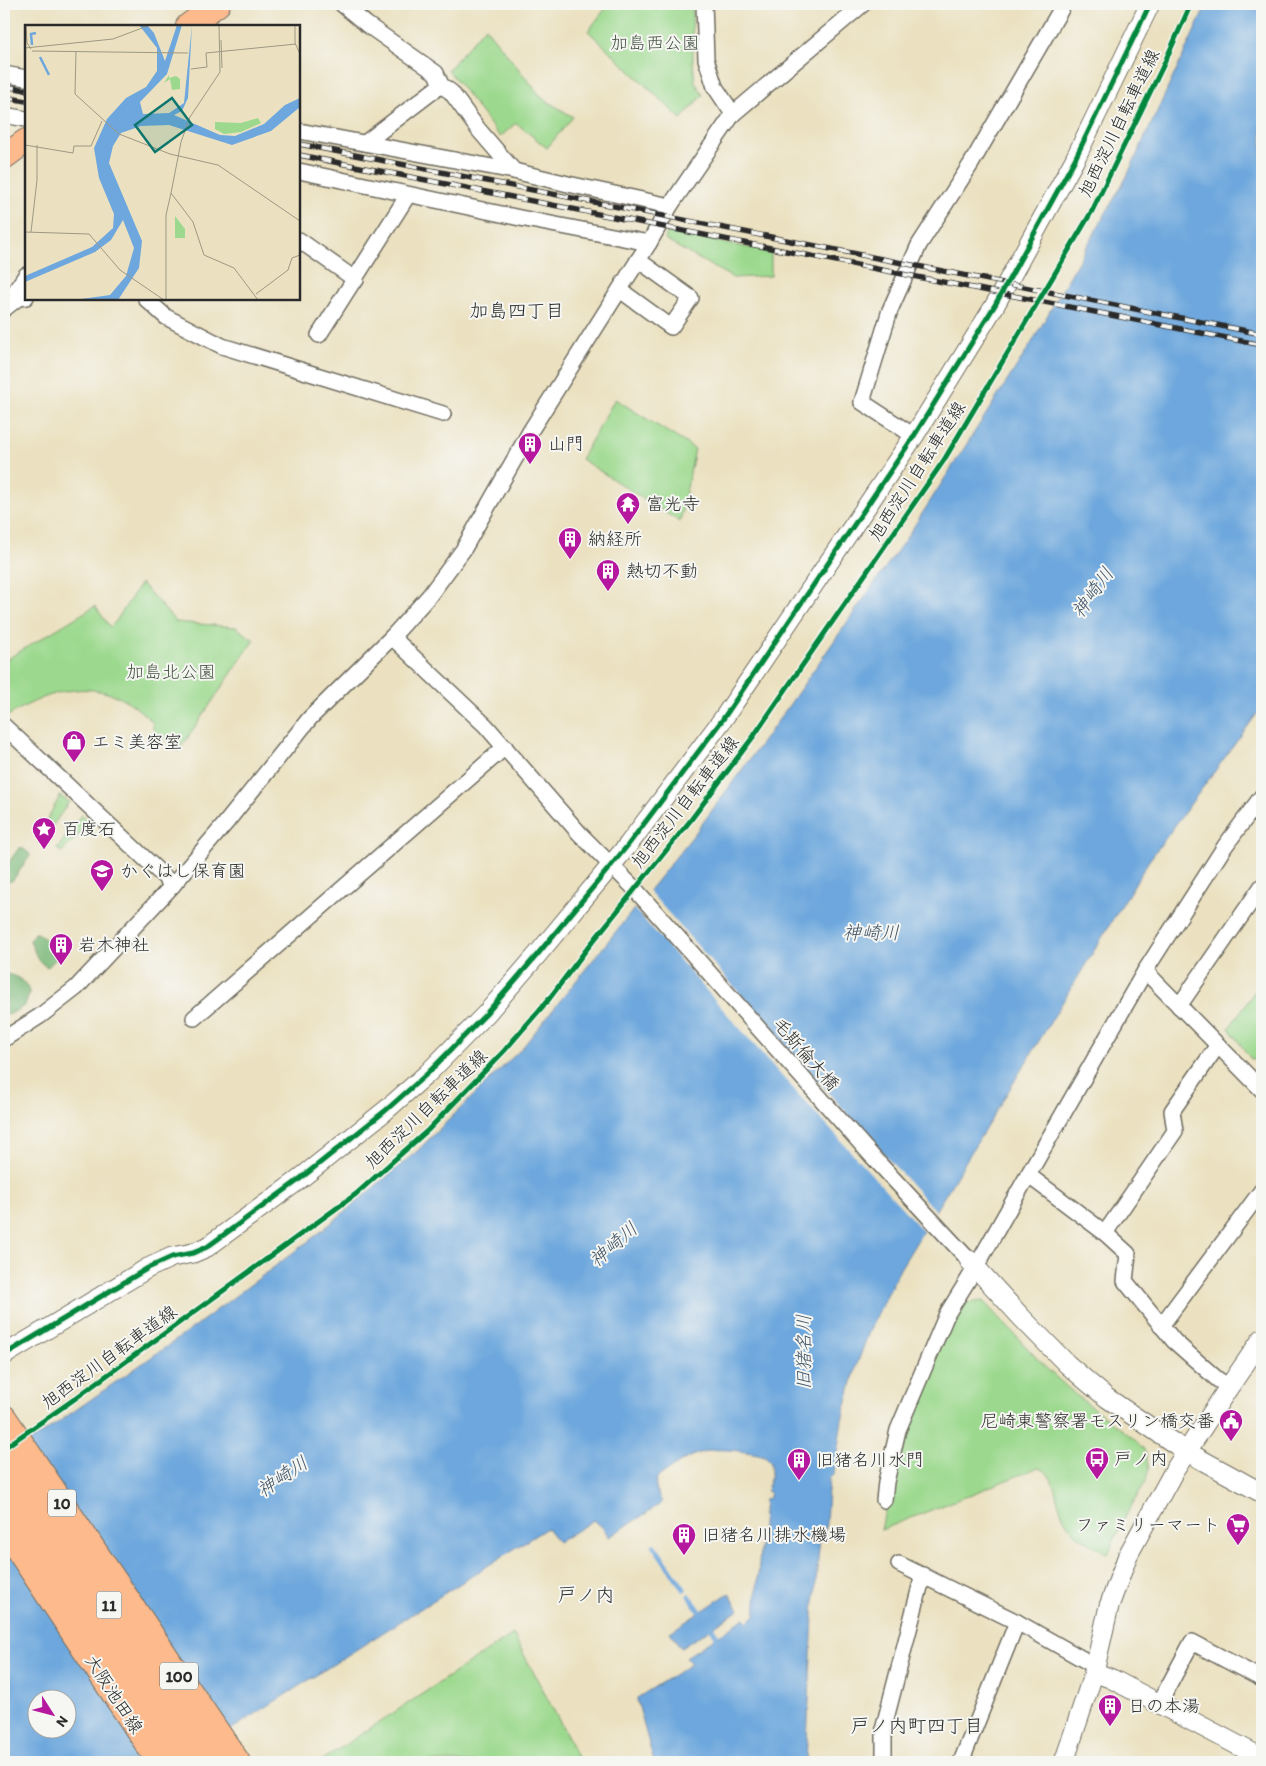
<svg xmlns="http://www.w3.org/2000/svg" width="1266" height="1766" font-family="Itim,'Klee One',sans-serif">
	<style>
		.green { fill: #9cd98e; stroke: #64825c }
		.forest { fill: #7db979; stroke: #547252 }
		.water { fill: #6da7dd; stroke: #4c6984; fill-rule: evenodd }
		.pier { fill: #ebe1c0 }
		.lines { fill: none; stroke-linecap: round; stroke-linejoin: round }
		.stream { stroke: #6da7dd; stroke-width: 5 }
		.minor-casing { stroke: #6e6b5f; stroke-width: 18 }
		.tertiary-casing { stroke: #6e6b5f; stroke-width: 21 }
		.primary-casing { stroke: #6e6b5f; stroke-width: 26 }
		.motorway-casing { stroke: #6e6b5f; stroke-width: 30 }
		.minor { stroke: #fff; stroke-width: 15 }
		.tertiary { stroke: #fff; stroke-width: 19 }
		.primary { stroke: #fcba8d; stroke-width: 24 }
		.motorway { stroke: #fcba8d; stroke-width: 28 }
		.rail-casing { stroke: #2b2b2b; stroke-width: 5.5 }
		.rail { stroke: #f6f6f2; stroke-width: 4; stroke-dasharray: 11; stroke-linecap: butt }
		.cycleway-casing { stroke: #f6f6f2; stroke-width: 8 }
		.cycleway { stroke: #00873e; stroke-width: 5 }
		.labels { text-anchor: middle; stroke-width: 4; stroke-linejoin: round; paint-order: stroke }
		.shield { fill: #f6f6f2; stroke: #686867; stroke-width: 1 }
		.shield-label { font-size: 16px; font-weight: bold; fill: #2b2b2b }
		.park-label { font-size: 18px; fill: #475644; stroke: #f6f6f2 }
		.street-label { font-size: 18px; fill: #2b2b2b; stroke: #f6f6f2 }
		.poi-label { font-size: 18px; fill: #2b2b2b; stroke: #f6f6f2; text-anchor: start }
		.neighbourhood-label { font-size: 19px; fill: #2b2b2b; stroke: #f6f6f2 }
		.water-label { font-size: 19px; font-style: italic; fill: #425669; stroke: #f6f6f2 }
		.inset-river { fill: none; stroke: #6da7dd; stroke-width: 2.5 }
		.inset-road { fill: none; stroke: #9e9884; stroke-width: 1 }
		.view { fill: #0f766e; fill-opacity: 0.15; stroke: #0f766e; stroke-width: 2.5 }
		.inset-edge { fill: none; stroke: #2b2b2b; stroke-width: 2.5 }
	</style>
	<rect width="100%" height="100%" fill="#f6f6f2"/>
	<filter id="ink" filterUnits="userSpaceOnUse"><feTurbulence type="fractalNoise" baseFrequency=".02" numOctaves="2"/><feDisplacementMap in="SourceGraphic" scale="10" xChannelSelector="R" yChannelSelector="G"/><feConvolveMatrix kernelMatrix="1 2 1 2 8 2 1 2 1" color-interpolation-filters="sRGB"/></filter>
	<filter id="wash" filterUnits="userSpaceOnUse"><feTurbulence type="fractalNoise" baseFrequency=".0096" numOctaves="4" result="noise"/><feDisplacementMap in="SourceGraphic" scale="20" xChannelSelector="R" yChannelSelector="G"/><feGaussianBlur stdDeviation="1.12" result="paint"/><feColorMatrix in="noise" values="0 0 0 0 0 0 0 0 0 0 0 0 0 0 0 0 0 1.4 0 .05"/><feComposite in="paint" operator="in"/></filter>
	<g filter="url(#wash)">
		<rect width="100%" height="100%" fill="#ebe1c0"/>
		<g class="green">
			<path d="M609,4H630L637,9L643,4H692L693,62L695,82L703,95L681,119L588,31Z"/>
			<path d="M485,27L542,98L573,117L547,148L516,123L500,137L448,70Z"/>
			<path d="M667,232L771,252V276L733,278L665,240Z"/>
			<path d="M615,399L695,449L680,522L581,459Z"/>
			<path d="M141,583L176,622L236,627L254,640L178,752L153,729L152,721C144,715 135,705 125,700C82,678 44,694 6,717L4,715V661L95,606L110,627L116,621Z"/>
			<path d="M60,796L69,802L44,838L39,834Z"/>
			<path d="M81,815L91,822L62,852L57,849Z"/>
			<path d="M1262,981V1064L1250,1058L1229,1028Z"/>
			<path d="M983,1301L1048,1370L1076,1395L1133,1438L1143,1448L1146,1454L1149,1469L1145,1483L1125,1517L1108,1554C1094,1546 1077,1538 1067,1524C1057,1510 1058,1486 1047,1473C1045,1470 1041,1469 1037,1468L881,1530L885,1511L889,1504C908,1434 923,1363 965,1303Z"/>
			<path d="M513,1634L568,1737L579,1762H319Z"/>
		</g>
		<g class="forest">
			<path d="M19,848H22L29,853L30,856L13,880L9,882L4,878V869Z"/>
			<path d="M34,933H38L60,953L59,956L48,967C38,964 34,951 30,941Z"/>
			<path d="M4,974C14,974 29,982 29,994C28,998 26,1003 24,1006L12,1013L4,1014Z"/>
		</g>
		<g class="water">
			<path d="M1207,4H1262V707L1148,862L900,1269L870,1329L856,1367L842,1420L834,1474L829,1478C827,1497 827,1515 825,1534L820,1538L813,1615L806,1762H654L637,1700V1698L691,1664L686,1657L745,1618L748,1622L755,1615L764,1499L769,1498L770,1492L767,1491C769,1483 772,1472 771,1464C769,1455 758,1454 752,1453C705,1445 696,1451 658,1477C652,1485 659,1495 662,1503L609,1537L603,1528L594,1520L558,1542L547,1528L180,1762H4V1460L186,1333L318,1234L415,1153L522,1048L696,832L780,718L909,534L1031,344L1127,176ZM38,1698H68V1728H38Z"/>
			<path d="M729,1593L739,1610L681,1648L670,1632Z"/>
		</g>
		<path class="pier" d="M647,889L797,1058L937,1213L925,1233L779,1073L633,907Z"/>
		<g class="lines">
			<g class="stream">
				<path d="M654,1546L684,1589"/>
				<path d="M689,1596L704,1617"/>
				<path d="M709,1624L717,1636L718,1643"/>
			</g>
		</g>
	</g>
	<g filter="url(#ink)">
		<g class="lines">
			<g class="minor-casing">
				<g id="minor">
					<path d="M342,4L366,24L436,73L441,85L451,92L478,129L514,171"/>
					<path d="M704,4L706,59L715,87L733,114"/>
					<path d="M4,74L26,78"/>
					<path d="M4,115L26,119"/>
					<path d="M299,131L514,171L568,184L670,206"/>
					<path d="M365,143L441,85"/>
					<path d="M299,171L520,218L649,243"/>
					<path d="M299,240L356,280"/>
					<path d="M620,290L671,327L691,298L638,260"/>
					<path d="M18,298L16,290L26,275"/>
					<path d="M146,299L166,317L222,346L443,414"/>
					<path d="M4,309L18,298L26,297"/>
					<path d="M319,335L408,195"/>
					<path d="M914,436L862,402L890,310L919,245L971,164L1064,4"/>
					<path d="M392,637L486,726L580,834L633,887L872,1156L969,1260"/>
					<path d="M4,726L173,885"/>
					<path d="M1145,971L1262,1090"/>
					<path d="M1179,1006L1262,886"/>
					<path d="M194,1018L505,747"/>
					<path d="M4,1039L40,1016L76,988L173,885L225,824L310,718L392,637L429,596L463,550L531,430L649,243L670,206L733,114L863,4"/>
					<path d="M1028,1175L1105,1233L1128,1254L1125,1281L1174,1341L1217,1379L1229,1387"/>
					<path d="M1105,1233L1175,1131L1172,1111L1218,1045"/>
					<path d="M1161,1326L1262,1190"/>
					<path d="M884,1500L886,1482L898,1430L947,1314L976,1267L1028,1175L1145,971L1225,846L1262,796"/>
					<path d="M899,1564L1017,1622L961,1762"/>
					<path d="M1017,1622L1095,1666"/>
					<path d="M1159,1704L1192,1642L1262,1679"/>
					<path d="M884,1762V1726L923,1575"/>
				</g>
			</g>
			<g class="tertiary-casing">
				<g id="tertiary">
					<path d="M969,1260L1022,1318L1067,1364L1089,1383L1107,1398L1187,1452L1262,1493"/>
					<path d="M4,1355L148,1268L172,1257L193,1253L207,1247L296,1182L385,1111L428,1073L486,1014L537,955L628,845L723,719L914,436L995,305L1075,159L1150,4"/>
					<path d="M1094,1672L1112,1679L1262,1758"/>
					<path d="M1064,1762L1094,1672L1109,1606L1128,1555L1174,1471L1229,1387L1262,1339"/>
				</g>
			</g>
			<g class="primary-casing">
				<g id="primary">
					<path d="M188,26L218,4"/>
					<path d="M4,157L26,141"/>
					<path d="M4,1417L238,1762"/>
					<path d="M4,1529L159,1762"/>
				</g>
			</g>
			<g class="motorway-casing">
				<g id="motorway">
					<path d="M4,1447L213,1762"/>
					<path d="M4,1488L187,1762"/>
				</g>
			</g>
			<use href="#minor" class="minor"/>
			<use href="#tertiary" class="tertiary"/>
			<use href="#primary" class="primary"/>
			<use href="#motorway" class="motorway"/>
			<g class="rail-casing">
				<g id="rail">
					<path d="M4,86L26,90"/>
					<path d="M4,97L26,101"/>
					<path d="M299,144L1262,334"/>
					<path d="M299,155L1262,345"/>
				</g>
			</g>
			<use href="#rail" class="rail"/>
			<g class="cycleway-casing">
				<g id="cycleway">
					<path d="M4,1355L148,1268L172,1257L193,1253L207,1247L296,1182L385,1111L428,1073L486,1014L537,955L628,845L723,719L914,436L995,305L1075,159L1150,4"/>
					<path d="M4,1448L73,1400L356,1194L428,1130L504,1051L549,999L586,950L690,821L753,737L944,460L1092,211L1162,68L1191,4"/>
				</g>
			</g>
			<use href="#cycleway" class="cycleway"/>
		</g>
	</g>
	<defs>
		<g id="building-pin" transform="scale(1.25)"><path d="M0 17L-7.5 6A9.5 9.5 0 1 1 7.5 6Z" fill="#b5179e" stroke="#f6f6f2"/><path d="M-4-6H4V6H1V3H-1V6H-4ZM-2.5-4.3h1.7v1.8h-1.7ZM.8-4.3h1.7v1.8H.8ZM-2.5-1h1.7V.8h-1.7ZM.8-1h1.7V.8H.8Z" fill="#fff"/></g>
		<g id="temple-pin" transform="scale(1.25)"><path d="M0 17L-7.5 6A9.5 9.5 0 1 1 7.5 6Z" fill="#b5179e" stroke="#f6f6f2"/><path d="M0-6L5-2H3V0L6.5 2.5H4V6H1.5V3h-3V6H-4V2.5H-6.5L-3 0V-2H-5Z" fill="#fff"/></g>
		<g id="shop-pin" transform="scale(1.25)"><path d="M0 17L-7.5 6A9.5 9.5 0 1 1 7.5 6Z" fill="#b5179e" stroke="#f6f6f2"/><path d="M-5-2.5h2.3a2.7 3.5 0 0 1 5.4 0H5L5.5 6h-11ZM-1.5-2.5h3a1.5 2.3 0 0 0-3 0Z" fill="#fff"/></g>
		<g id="sight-pin" transform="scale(1.25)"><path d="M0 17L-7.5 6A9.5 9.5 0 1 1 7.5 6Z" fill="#b5179e" stroke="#f6f6f2"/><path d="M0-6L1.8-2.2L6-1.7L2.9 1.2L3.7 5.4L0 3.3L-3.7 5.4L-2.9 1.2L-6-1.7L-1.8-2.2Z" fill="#fff"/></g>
		<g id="school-pin" transform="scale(1.25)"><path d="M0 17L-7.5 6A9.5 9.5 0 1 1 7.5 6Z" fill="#b5179e" stroke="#f6f6f2"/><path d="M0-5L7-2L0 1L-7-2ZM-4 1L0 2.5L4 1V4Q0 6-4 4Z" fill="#fff"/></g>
		<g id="civic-pin" transform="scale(1.25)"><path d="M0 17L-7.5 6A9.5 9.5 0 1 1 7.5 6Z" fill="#b5179e" stroke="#f6f6f2"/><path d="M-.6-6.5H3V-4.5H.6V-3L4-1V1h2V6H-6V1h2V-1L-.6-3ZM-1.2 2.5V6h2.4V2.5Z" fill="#fff"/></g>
		<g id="bus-pin" transform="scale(1.25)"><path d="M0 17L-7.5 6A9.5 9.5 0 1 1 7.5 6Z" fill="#b5179e" stroke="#f6f6f2"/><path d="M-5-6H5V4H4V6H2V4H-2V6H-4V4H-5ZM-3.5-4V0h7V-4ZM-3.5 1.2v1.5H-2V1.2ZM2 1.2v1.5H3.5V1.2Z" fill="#fff"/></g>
		<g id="supermarket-pin" transform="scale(1.25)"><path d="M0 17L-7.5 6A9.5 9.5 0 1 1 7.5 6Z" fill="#b5179e" stroke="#f6f6f2"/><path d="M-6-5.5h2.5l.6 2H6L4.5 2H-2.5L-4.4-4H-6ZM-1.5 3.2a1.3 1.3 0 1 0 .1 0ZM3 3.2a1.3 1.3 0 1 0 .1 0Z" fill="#fff"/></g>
	</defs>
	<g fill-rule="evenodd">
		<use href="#building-pin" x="530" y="444"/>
		<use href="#temple-pin" x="628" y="504"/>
		<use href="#building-pin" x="570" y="539"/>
		<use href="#building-pin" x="608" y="571"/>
		<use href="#shop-pin" x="74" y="742"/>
		<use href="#sight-pin" x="44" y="829"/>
		<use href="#school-pin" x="102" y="871"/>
		<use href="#building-pin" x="61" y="945"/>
		<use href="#civic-pin" x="1231" y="1421"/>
		<use href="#bus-pin" x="1097" y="1459"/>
		<use href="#building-pin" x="799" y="1460"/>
		<use href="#supermarket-pin" x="1238" y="1525"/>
		<use href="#building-pin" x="684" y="1535"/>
		<use href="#building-pin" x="1110" y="1706"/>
	</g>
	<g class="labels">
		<g class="shield">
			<rect x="48" y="1489.5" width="28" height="27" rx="4"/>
			<rect x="96.5" y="1591.5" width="25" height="27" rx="4"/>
			<rect x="160" y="1662.5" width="38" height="27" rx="4"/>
		</g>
		<g class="shield-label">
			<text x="62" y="1509">10</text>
			<text x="109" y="1611">11</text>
			<text x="179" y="1682">100</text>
		</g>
		<g class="park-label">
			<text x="655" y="49">加島西公園</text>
			<text x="171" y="678">加島北公園</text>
		</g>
		<g class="street-label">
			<text transform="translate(1119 123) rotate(-64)" y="6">旭西淀川自転車道線</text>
			<text transform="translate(917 471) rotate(-57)" y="6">旭西淀川自転車道線</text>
			<text transform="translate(685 802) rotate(-52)" y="6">旭西淀川自転車道線</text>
			<text transform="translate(806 1054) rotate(49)" y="6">毛斯倫大橋</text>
			<text transform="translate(426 1109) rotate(-44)" y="6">旭西淀川自転車道線</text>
			<text transform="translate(109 1357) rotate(-36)" y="6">旭西淀川自転車道線</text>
			<text transform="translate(114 1694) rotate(57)" y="6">大阪池田線</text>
		</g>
		<g class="poi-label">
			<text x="548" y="450">山門</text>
			<text x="646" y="510">富光寺</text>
			<text x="588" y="545">納経所</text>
			<text x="626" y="577">熱切不動</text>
			<text x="92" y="748">エミ美容室</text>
			<text x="62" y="835">百度石</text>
			<text x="120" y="877">かぐはし保育園</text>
			<text x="78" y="951">岩木神社</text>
			<text x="1214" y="1427" text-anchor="end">尼崎東警察署モスリン橋交番</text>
			<text x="1114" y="1465">戸ノ内</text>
			<text x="816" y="1466">旧猪名川水門</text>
			<text x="1220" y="1531" text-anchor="end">ファミリーマート</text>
			<text x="702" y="1541">旧猪名川排水機場</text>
			<text x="1128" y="1712">日の本湯</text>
		</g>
		<g class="neighbourhood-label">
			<text x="517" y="317">加島四丁目</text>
			<text x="586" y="1601">戸ノ内</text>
			<text x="917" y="1732">戸ノ内町四丁目</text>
		</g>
		<g class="water-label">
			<text transform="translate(1092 592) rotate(-54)" y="7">神崎川</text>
			<text x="871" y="939">神崎川</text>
			<text transform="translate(613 1244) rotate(-41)" y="7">神崎川</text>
			<text transform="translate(803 1352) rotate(-90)" y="7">旧猪名川</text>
			<text transform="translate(282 1476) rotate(-34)" y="7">神崎川</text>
		</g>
	</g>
	<g transform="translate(25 25)">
		<rect width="275" height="275" fill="#ebe1c0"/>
		<path d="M144,50V53L151,51L155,54V64L147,65L145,54L139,58ZM233,93L236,98L216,107L199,109L190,104V97L216,98ZM150,191L160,204V213H150Z" fill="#9cd98e"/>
		<path d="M114,0H122L129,8L140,36L152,0H157L142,49L115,77L118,89L144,88L159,78L167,0L163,73L157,86L149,90L195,110L210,111L239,99L260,80L275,73V82L246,106L207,120L144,100L116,101L96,108L88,121L84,138L117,216L114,243L93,275H49L85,270L101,251L109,223L98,195L86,215L70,227L0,257V251L67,222L88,203L89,189L74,153L69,123L82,94L101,73L121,62L132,46V23Z" fill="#6da7dd"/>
		<path class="inset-river" d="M7,20L6,9L11,8M15,32L24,50"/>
		<path class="inset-road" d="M1,0L2,18L6,24M194,0L195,47L165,92L156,117L146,168L168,197L179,230L209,243L233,275M270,0V18L275,29M196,15L197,43M0,23L88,14L125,0M7,26L163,28M51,26L50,69L94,109L145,129L193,140L275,196M166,44L182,42L181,28L271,19M0,120L48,128L49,121H66L77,96M0,207L64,209L95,245L139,275M6,207L12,155V120M231,269L263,245L267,233L275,230M141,275V190L146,168"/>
		<path class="view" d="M147,73L167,100L130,127L110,100Z"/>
		<rect width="275" height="275" class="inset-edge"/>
	</g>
	<rect width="1266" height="1766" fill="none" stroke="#f6f6f2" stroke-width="20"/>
	<g transform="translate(52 1714) rotate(126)"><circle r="24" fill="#f6f6f2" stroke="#a5a5a2"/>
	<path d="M0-4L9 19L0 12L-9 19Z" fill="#b5179e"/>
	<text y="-8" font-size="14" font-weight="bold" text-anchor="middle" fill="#2b2b2b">N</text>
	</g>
</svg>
